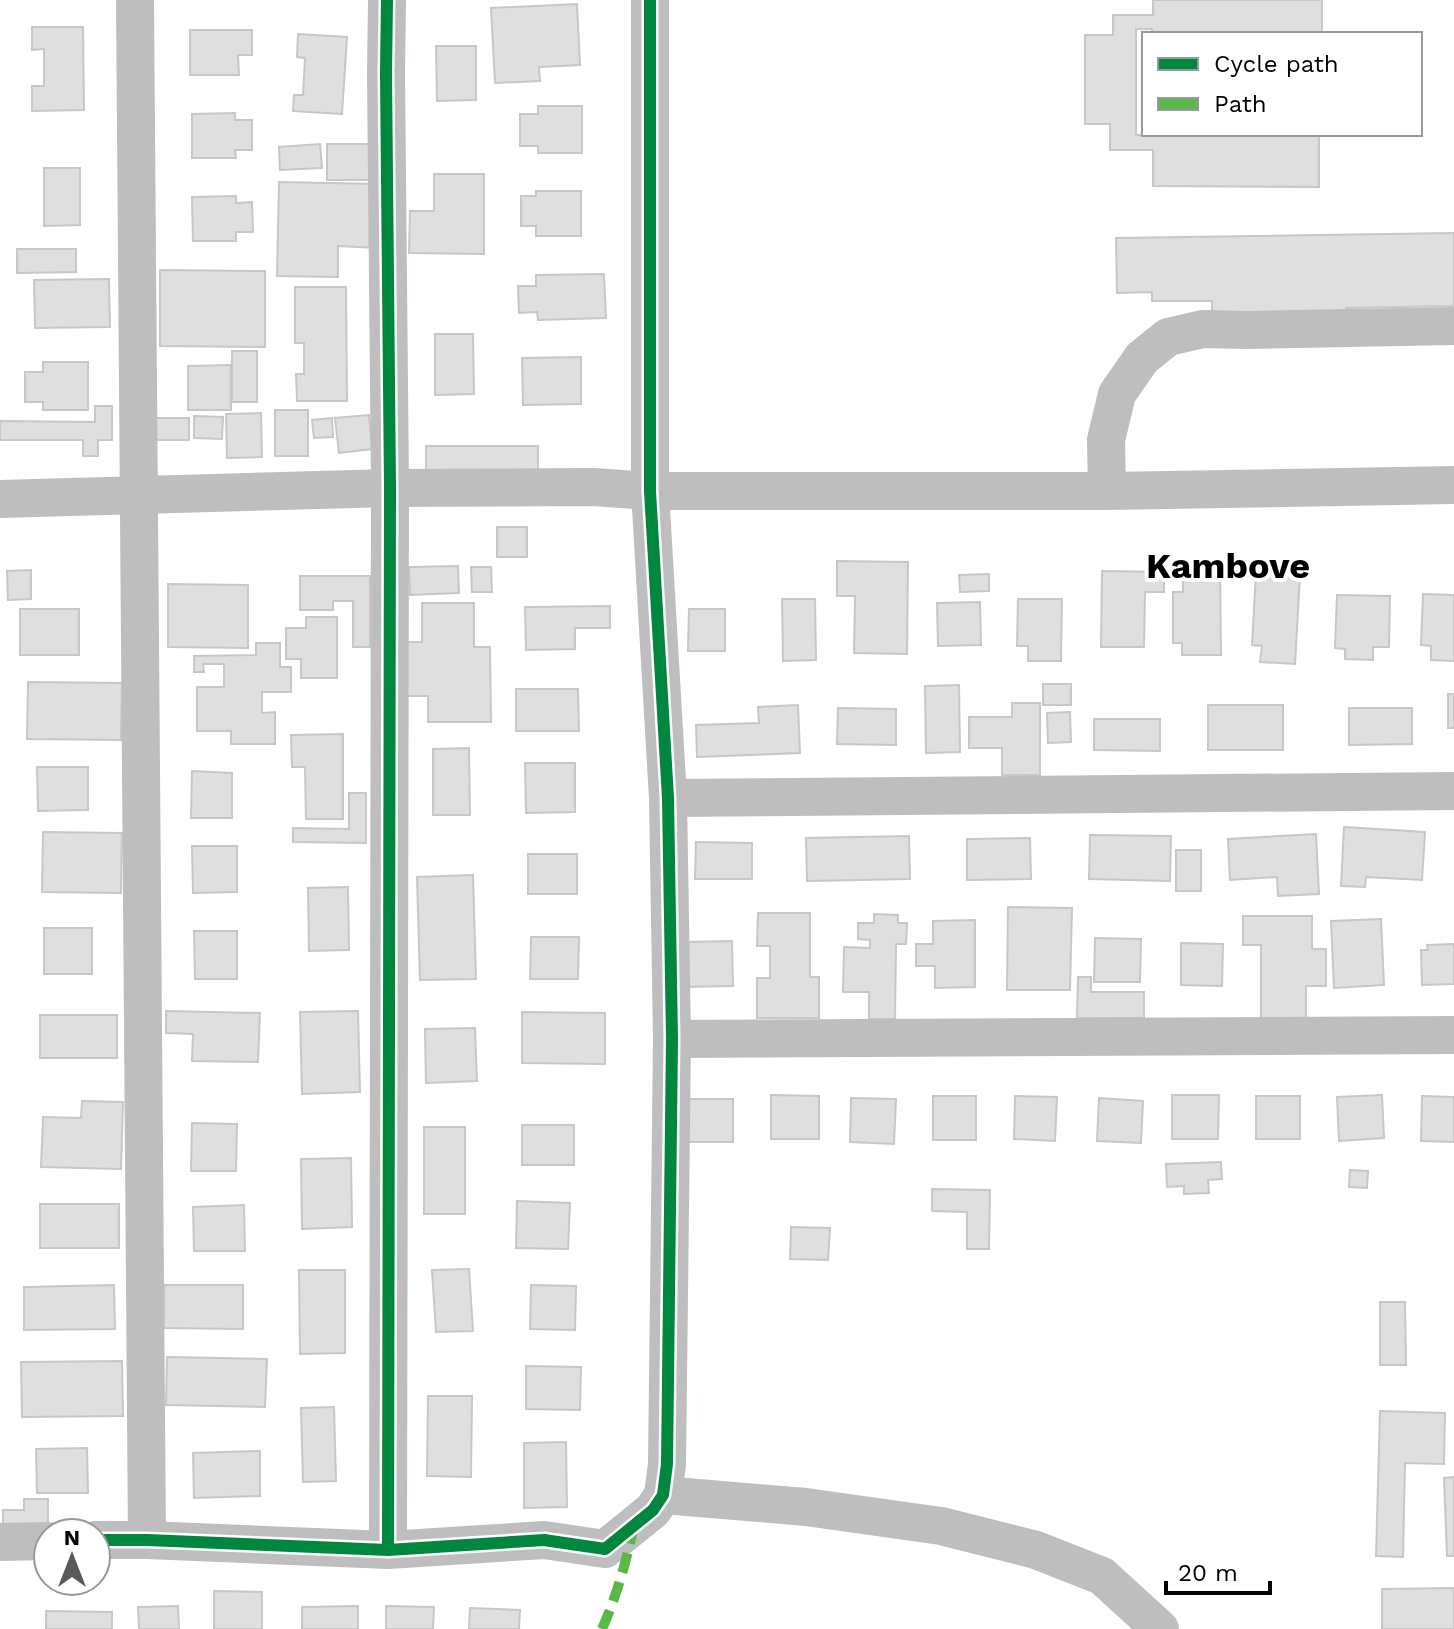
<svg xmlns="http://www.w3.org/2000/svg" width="1454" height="1629" font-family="'Work Sans',sans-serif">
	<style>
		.building { fill: #dfdfdf; stroke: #c7c7c7; stroke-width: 2 }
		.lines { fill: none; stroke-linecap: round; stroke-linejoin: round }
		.minor { stroke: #bebebe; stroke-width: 38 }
		.quiet { stroke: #58b947; stroke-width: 10; stroke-dasharray: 20 10; stroke-linecap: butt }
		.cycleway-casing { stroke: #fff; stroke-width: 17 }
		.cycleway { stroke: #00873e; stroke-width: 12 }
		.labels { text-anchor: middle; stroke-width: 8; stroke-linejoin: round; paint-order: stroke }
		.town-label { font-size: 36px; font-weight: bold; fill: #000; stroke: #fff }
	</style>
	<rect width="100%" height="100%" fill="#fff"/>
	<g class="building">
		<path d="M1153,0H1322V34H1152V29H1136V135L1319,134V187L1153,186V150H1110V124H1085V35H1113V15H1153Z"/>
		<path d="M577,4L580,65L539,67L540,81L495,83L491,8Z"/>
		<path d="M32,27H83L84,110L32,111V86H44V49L32,50Z"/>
		<path d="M190,30H252V55H238L239,75H190Z"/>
		<path d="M298,34L347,37L342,114L293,111L294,95H303L305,58L297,57Z"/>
		<path d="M436,46H476V100L437,101Z"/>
		<path d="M538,106H582V153H538V146H520V114H538Z"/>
		<path d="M235,113V120H252V150H235L236,158H192V114Z"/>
		<path d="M320,144L322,168L280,170L279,147Z"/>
		<rect x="327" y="144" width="50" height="36"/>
		<path d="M44,168H80V225L44,226Z"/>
		<path d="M434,174H484V254L409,253L410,211H434Z"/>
		<path d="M279,182L378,184L377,248L338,246V277L277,276Z"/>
		<path d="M536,191H581V236H536V226H521V196H536Z"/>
		<path d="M236,196V203L252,202L253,232H236V241H193L192,197Z"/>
		<path d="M1454,233V306L1346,308V321L1212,322V301H1152V292L1117,293L1116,238Z"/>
		<path d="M17,249H76V272L17,273Z"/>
		<path d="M160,270L265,271V347L160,346Z"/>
		<path d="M604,274L606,318L538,320L537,312L519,313L518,286H536V275Z"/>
		<path d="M109,279L110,327L35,328L34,280Z"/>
		<path d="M295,287H346L347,401H297L296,374H304V343H295Z"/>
		<path d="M435,334H473L474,394L435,395Z"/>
		<rect x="232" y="351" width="25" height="51"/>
		<path d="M581,357V404L523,405L522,358Z"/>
		<path d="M43,362H88V410H43V402H25V372H43Z"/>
		<path d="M231,365V410H188V366Z"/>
		<path d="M95,406H112V440H98V456H83V440H0V421L95,422Z"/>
		<rect x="275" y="410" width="33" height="46"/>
		<path d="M261,413L262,457L227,458L226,414Z"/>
		<path d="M369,415L372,449L339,453L335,418Z"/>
		<path d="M194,416L223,417L222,439L194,438Z"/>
		<rect x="153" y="418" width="36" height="22"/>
		<path d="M332,418L333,437L314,438L312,420Z"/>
		<path d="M426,446H538V473L426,472Z"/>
		<rect x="497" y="527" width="30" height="30"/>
		<path d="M837,561L908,562L907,654L854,653L855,596H837Z"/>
		<path d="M458,566L459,593L410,595L409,567Z"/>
		<path d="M1183,566H1220L1221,655H1182V643H1173V592H1183Z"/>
		<path d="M471,567H491L492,592H472Z"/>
		<path d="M31,570V599L8,600L7,571Z"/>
		<path d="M1102,571L1164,572V592H1145L1144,647H1101Z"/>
		<path d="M1256,573L1300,575L1295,664L1260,662L1262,646L1252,645Z"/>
		<path d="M989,574V591L960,592L959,575Z"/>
		<path d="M300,576H370V647H353V601H333V610H300Z"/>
		<path d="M168,584L248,585V648L168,647Z"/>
		<path d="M1423,594L1454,595V661L1431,660V646L1421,645Z"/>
		<path d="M1337,595L1390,596L1389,647H1373V660L1345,659V649L1335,648Z"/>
		<path d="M782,599H815L816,660L783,661Z"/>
		<path d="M1018,599H1062L1061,661H1028V646H1017Z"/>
		<path d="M980,602L981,645L938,646L937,603Z"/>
		<path d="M422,603H474V647H490L491,722H428V696H402V642H422Z"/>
		<path d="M610,606V628H575V649L526,650L525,607Z"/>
		<rect x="20" y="609" width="59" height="46"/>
		<path d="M689,609H725V651H688Z"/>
		<path d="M306,617H337V678H301V659H286V628H306Z"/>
		<path d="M256,643H280V667H291V692H262V713L275,712V744H231V731H197V687H224V664H203L204,672H194V656L256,655Z"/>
		<path d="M28,682L122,683L121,740L27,739Z"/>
		<rect x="1043" y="684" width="28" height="21"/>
		<path d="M959,685L960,752L926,753L925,686Z"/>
		<path d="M516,689H578L579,731H516Z"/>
		<rect x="1448" y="694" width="6" height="34"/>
		<path d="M1012,703H1040V775H1002V748H969V717H1012Z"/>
		<path d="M798,705L800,753L697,757L696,725L759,723L758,707Z"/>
		<rect x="1208" y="705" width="75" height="45"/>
		<path d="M838,708L896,709V745L837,744Z"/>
		<path d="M1349,708H1412V744L1349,745Z"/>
		<path d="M1070,712L1071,742L1048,743L1047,713Z"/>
		<path d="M1094,719H1160V751L1094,750Z"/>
		<path d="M343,734V819H306L305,767H292L291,735Z"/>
		<path d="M469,748L470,815H433V749Z"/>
		<path d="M525,763H575V812L526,813Z"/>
		<path d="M37,767H88V810L38,811Z"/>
		<path d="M192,771L232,773V818H191Z"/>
		<path d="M349,793H366V843L293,842V828L349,829Z"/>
		<path d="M1344,827L1425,832L1422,880L1366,877L1365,887L1341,886Z"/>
		<path d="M43,832L122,833L121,893L42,892Z"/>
		<path d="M1316,834L1319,894L1278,896L1277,877L1230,880L1228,839Z"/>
		<path d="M1090,835L1171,836L1170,881L1089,879Z"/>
		<path d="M909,836L910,879L807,881L806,838Z"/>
		<path d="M1030,838L1031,879L967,880V839Z"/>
		<path d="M696,842L752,843V879H695Z"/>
		<path d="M192,846H237V892L193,893Z"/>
		<rect x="1176" y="850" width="25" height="41"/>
		<rect x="528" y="854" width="49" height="40"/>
		<path d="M473,875L476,979L420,980L417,877Z"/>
		<path d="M348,887L349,950L309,951L308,888Z"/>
		<path d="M1008,907L1072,908L1070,990H1007Z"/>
		<path d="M758,913H810V977H819V1018H757V978H770V946H757Z"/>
		<path d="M874,914L898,915V923H907L906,944H896L895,1019H869V992H843L844,947L870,948V940L858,939V923H874Z"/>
		<path d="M1243,916H1312V949H1326V986H1306V1023H1261V945H1243Z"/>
		<path d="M1381,919L1384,985L1334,988L1331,921Z"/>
		<path d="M975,920V987L935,988V966H916V944H933V921Z"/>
		<rect x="44" y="928" width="48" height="46"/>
		<path d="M194,931H237V979H195Z"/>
		<path d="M531,937H579L578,979H530Z"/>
		<path d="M1095,938L1141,939L1140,982H1094Z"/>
		<path d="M732,941L733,986L684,987V942Z"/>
		<path d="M1181,943L1223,944L1222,986L1181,985Z"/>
		<path d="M1454,944V984L1422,985L1421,950H1428L1427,945Z"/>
		<path d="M1078,977H1091V992H1144V1018H1077Z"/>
		<path d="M166,1011L260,1013L258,1062L192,1061L193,1034L166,1033Z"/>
		<path d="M358,1011L360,1092L302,1094L300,1012Z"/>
		<path d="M522,1012L605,1013V1064L522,1063Z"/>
		<rect x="40" y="1015" width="77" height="43"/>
		<path d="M475,1028L477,1081L426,1083L425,1029Z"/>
		<path d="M771,1095L819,1096V1139H771Z"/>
		<path d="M1172,1095H1219L1218,1139H1172Z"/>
		<path d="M1382,1095L1384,1138L1339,1141L1337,1097Z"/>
		<rect x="933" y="1096" width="43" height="44"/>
		<path d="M1015,1096L1057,1097L1055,1141L1014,1139Z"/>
		<rect x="1256" y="1096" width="44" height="43"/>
		<path d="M1422,1096L1454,1097V1142L1421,1141Z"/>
		<path d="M851,1098L896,1099L894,1144L850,1142Z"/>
		<path d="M1099,1098L1143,1101L1141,1143L1097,1141Z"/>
		<rect x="685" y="1099" width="48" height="43"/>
		<path d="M82,1101L123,1102L121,1169L41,1167L43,1117L81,1118Z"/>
		<path d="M192,1123L237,1124L236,1171H191Z"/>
		<rect x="522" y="1125" width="52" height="40"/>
		<rect x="424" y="1127" width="41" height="87"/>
		<path d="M351,1158L352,1227L302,1229L301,1159Z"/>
		<path d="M1221,1162L1222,1179L1208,1180L1209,1193L1184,1194V1186L1167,1187L1166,1164Z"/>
		<path d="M1350,1170L1368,1171L1367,1188L1349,1187Z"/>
		<path d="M932,1189L990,1190L989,1249H967V1212L932,1211Z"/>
		<path d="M517,1201L570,1203L568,1249L516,1248Z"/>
		<rect x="40" y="1204" width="79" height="44"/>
		<path d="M244,1205L245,1251H194L193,1207Z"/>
		<path d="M791,1227L830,1228L828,1260L790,1259Z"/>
		<path d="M469,1269L473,1331L436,1332L432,1270Z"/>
		<path d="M299,1270H345V1353L300,1354Z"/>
		<path d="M114,1285L115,1329L24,1330V1287Z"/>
		<path d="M164,1285H243V1329L164,1328Z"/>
		<path d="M531,1285L576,1286L575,1330L530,1329Z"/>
		<path d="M1380,1302H1405L1406,1365H1380Z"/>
		<path d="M167,1357L267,1359L265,1407L166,1405Z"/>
		<path d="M122,1361L123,1416L22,1417L21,1362Z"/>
		<path d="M526,1366L581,1367L580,1410L526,1409Z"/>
		<path d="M428,1396H472L471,1477L427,1476Z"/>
		<path d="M334,1407L336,1481L303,1482L301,1408Z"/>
		<path d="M1380,1411L1445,1413L1444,1464L1405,1463L1403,1557L1376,1556Z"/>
		<path d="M566,1442L567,1507L524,1508V1443Z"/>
		<path d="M87,1448L88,1493H37L36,1449Z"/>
		<path d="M260,1451V1496L194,1498L193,1453Z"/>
		<path d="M1454,1477V1556H1447L1444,1478Z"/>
		<path d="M24,1499H48V1533H3V1510H24Z"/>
		<path d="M1454,1588V1629H1382V1589Z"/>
		<path d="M214,1591L262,1592V1629H214Z"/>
		<path d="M178,1606L179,1629H139L138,1607Z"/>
		<path d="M358,1606V1629H302V1607Z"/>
		<path d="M386,1606L434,1607L433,1629H386Z"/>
		<path d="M470,1608L520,1610L519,1629H469Z"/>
		<path d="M46,1611L112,1612V1629H46Z"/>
	</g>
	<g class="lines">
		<g class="minor">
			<path d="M135,0L147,1540"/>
			<path d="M387,0L386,73L390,488L388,1550"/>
			<path d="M1107,491L1106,440L1117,394L1142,358L1168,337L1203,329L1246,330L1454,326"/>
			<path d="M0,499L390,488L593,487L650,491H1107L1454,485"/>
			<path d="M668,798L1454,791"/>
			<path d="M672,1039L1454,1035"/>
			<path d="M663,1495L806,1507L941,1526L1036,1550L1102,1576L1160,1629"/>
			<path d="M96,1540H147L388,1550L544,1540L605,1549L653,1510L663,1495L667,1464L672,1039L668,798L650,491V0"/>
			<path d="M0,1542L48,1541"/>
		</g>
		<path class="quiet" d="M602,1629C617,1595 626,1562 634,1526"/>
		<g class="cycleway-casing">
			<g id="cycleway">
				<path d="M387,0L386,73L390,488L388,1550"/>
				<path d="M96,1540H147L388,1550L544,1540L605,1549L653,1510L663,1495L667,1464L672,1039L668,798L650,491V0"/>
			</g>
		</g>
		<use href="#cycleway" class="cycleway"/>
	</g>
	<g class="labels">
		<g class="town-label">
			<text x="1228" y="578">Kambove</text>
		</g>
	</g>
	<rect x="1142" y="32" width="280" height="104" fill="#ffffff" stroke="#999999" stroke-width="2"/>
	<rect x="1158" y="58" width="40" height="12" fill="#00873e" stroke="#999999" stroke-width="2"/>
	<text x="1214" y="72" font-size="24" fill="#000000">Cycle path</text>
	<rect x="1158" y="98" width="40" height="12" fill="#58b947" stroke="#999999" stroke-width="2"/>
	<text x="1214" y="112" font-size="24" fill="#000000">Path</text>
	<g transform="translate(72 1557)"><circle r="38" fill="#ffffff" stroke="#999999" stroke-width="2"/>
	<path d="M0-6L14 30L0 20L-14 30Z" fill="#595959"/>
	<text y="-12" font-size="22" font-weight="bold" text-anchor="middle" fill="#000000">N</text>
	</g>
	<path d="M1166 1581v12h104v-12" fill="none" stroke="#000000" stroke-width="4"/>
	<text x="1178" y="1581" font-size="24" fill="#000000" stroke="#ffffff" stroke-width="6" paint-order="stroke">20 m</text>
</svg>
